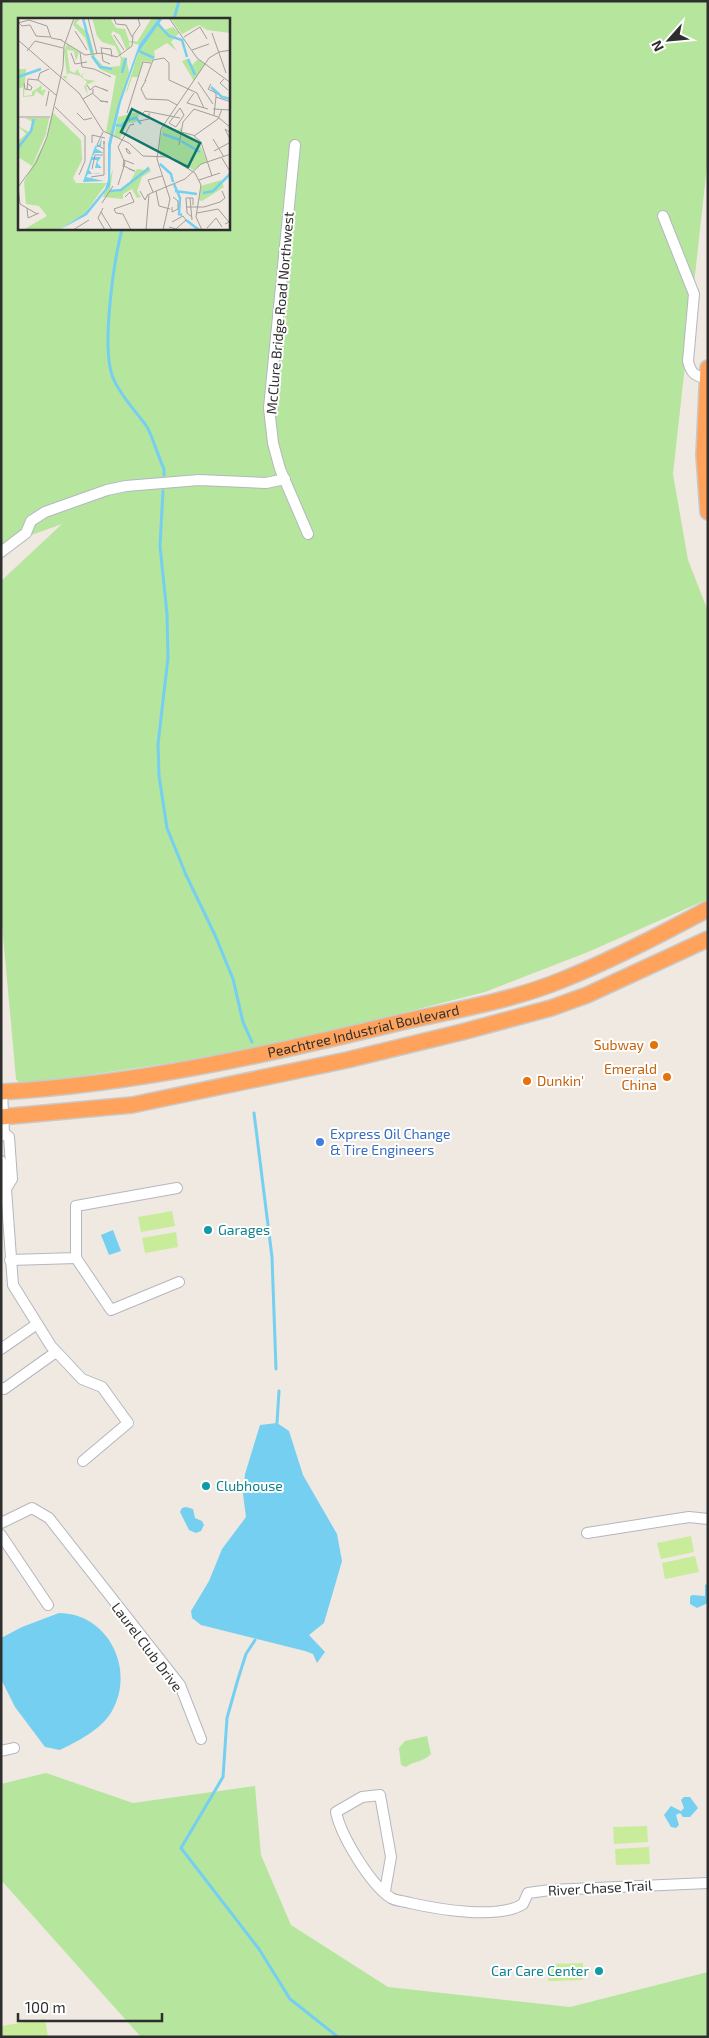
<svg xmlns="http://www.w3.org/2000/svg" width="709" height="2038" font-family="'Exo 2',sans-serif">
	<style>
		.green { fill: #b6e59e; fill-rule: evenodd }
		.pitch { fill: #c9ec9a }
		.water { fill: #75cff0 }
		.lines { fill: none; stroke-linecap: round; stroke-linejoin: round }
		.stream { stroke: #75cff0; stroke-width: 3 }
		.minor-casing { stroke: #b4b7c1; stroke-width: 12 }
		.highway-casing { stroke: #c9c9c9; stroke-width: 18 }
		.minor { stroke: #fff; stroke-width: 10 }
		.highway { stroke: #ffa35c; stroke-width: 15 }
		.food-dot { fill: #e8710a; stroke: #fff; stroke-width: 2 }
		.shop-dot { fill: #3f7fe0; stroke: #fff; stroke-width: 2 }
		.culture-dot { fill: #0f9aa8; stroke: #fff; stroke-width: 2 }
		.labels { text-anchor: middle; stroke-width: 4; stroke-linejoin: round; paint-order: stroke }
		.street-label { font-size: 14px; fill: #2e2e2e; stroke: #fff }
		.food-label { font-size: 14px; fill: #c56008; stroke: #fff; text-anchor: end }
		.shop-label { font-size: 14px; fill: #366cbe; stroke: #fff; text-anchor: start }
		.culture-label { font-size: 14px; fill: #0d838f; stroke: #fff; text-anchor: start }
		.inset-river { fill: none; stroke: #75cff0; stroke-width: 2.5 }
		.inset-road { fill: none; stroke: #a29e99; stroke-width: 1 }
		.view { fill: #0f766e; fill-opacity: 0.15; stroke: #0f766e; stroke-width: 2.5 }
		.inset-edge { fill: none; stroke: #2e2e2e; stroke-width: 2.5 }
	</style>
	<rect width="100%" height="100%" fill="#efe9e1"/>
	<g class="green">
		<path d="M1,1H708V157L673,474L688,560L708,611V899L588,952L485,992L313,1036L183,1061L21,1085L16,1079L1,913V581L62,524L1,546ZM19,19H229V229H19Z"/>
		<path d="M427,1736L431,1754C422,1763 415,1760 406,1767L401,1765L399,1748L405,1741Z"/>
		<path d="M46,1773L133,1803L255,1786L261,1855L291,1925L388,1987L570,2007L708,1972V2037H141L1,1880V1784Z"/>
	</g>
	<g class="pitch">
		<path d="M172,1211L175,1226L141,1232L138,1217Z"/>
		<path d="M176,1232L178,1247L145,1253L142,1238Z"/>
		<path d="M691,1536L694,1552L661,1559L657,1543Z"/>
		<path d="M695,1556L699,1572L665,1579L662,1563Z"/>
		<path d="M647,1826L648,1842L614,1844L613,1827Z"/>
		<path d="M649,1847L650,1864L616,1865L615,1849Z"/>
		<path d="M583,1963V1980L548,1981V1964Z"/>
		<path d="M45,2019L48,2037H1V2026Z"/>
	</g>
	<g class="water">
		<path d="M113,1230L121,1251L109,1255L101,1235Z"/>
		<path d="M277,1423L289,1431L303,1475L337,1534L342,1561L324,1623L309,1635L325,1652L317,1663L313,1654L305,1651L201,1625L192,1618L191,1611L209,1581L222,1549L246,1517L243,1494L245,1474L260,1425Z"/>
		<path d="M186,1507L193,1509L195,1518L202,1521L204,1525L201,1531L196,1533L189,1530L180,1512L182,1508Z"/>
		<path d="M708,1583V1603L697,1608L690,1604V1597L692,1595L705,1596V1585Z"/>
		<path d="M59,1613C108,1613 136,1670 112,1711C101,1730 78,1741 60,1750L45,1747L15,1707L1,1679V1638L22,1627Z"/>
		<path d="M684,1797H690L698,1808L690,1817H683L680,1813L676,1815L679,1825L676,1828L671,1827L664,1815L671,1806L681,1811L684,1808L681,1800Z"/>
	</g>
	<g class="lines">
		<g class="stream">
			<path d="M174,19L179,1"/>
			<path d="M122,229C114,261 100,352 114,380C122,398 136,411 147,427C152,435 159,459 164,469V475"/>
			<path d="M163,491L160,546L167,614L168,658L158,744L159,776L167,828L186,875L215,935L233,979L243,1022L252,1042"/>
			<path d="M254,1113L272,1257L276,1369"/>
			<path d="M277,1423L279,1391"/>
			<path d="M255,1640L246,1654L238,1679L227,1718L223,1777L181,1848L259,1949L290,1999L338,2037"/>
		</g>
		<g class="minor-casing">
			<g id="minor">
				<path d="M295,145L269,408L273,443L280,469L308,534"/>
				<path d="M663,216L694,294L688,361C691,374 695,376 708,379"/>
				<path d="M1,552L26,533L31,521L45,512L107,490L126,486L199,480L266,483L285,479"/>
				<path d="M4,1133L9,1137L12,1179L6,1189"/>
				<path d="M1,1136L4,1133L2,1092"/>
				<path d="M1,1161L6,1189L13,1285L51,1346L82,1379L102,1387L128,1423L83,1461"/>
				<path d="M76,1258L111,1310L179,1282"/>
				<path d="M10,1260L76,1258V1206L177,1188"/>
				<path d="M1,1349L37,1324"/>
				<path d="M1,1388L4,1389L56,1352"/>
				<path d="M1,1523L32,1508L49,1518L180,1685L201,1739"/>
				<path d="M587,1533L689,1517L708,1519"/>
				<path d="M1,1535L48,1605"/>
				<path d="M1,1751L14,1748"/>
				<path d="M385,1891L391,1857L380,1795L362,1797L336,1812C341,1836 370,1884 391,1898C396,1901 404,1901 410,1903C437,1909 498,1920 523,1904L528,1893L550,1890L708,1883"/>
			</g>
		</g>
		<g class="highway-casing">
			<g id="highway">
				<path d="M708,368L704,455L708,512"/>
				<path id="s1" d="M1,1092C137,1084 270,1054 402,1022C455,1010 511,1001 562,980C612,960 660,935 708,909"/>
				<path d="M1,1117L132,1105L347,1060L462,1032L551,1008L587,995L708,939"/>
			</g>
		</g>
		<use href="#minor" class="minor"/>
		<use href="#highway" class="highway"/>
	</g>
	<g class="food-dot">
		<circle cx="654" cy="1045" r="5"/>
		<circle cx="667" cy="1077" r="5"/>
		<circle cx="527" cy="1081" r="5"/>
	</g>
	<circle class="shop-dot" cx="320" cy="1142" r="5"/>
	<g class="culture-dot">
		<circle cx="208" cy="1230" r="5"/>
		<circle cx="206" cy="1486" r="5"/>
		<circle cx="599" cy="1971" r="5"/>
	</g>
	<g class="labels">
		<g class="street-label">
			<text transform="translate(280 313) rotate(-85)" y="5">McClure Bridge Road Northwest</text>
			<text dy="5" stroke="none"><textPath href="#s1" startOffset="368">Peachtree Industrial Boulevard</textPath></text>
			<text transform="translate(147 1647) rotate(53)" y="5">Laurel Club Drive</text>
			<text transform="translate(600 1888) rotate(-3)" y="5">River Chase Trail</text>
		</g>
		<g class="food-label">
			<text x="644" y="1050">Subway</text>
			<text x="657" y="1074">Emerald<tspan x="657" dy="16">China</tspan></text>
			<text x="537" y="1086" text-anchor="start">Dunkin'</text>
		</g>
		<g class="shop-label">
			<text x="330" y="1139">Express Oil Change<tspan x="330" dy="16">&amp; Tire Engineers</tspan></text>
		</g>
		<g class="culture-label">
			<text x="218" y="1235">Garages</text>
			<text x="216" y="1491">Clubhouse</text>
			<text x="589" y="1976" text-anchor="end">Car Care Center</text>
		</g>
	</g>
	<g transform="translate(18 18)">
		<rect width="212" height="212" fill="#efe9e1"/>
		<path d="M57,0H63L58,5L71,16L77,39L85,48L92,49L102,48L103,41L97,28L84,24L79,18L74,0H92L98,10L107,11L111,23H117L119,24L133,1L141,0L121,27L111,24L112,30L108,31L102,17L95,13L93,16L103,34V39L108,40L111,54L93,117L88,114L98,58L83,52L74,40L67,20L55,7ZM152,0H212V15L189,12L181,7L164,16ZM141,4L146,12L155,9L161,15L153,24L159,33L149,25L136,33L137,39L133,44L125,43L120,59H114L109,74H108L120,35ZM49,26L61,34L58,43L56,33L49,32L52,53L57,55L59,51L63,58L67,53L64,58L66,61L77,63L68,67L70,77L66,69L69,64L62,58L50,55L48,61L54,67L44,58H49L46,33ZM169,41L173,48L180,41L187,46L176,63L164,43ZM0,51H8L6,78L14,77V74L24,67L23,73L28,71L25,78L18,73L16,78L5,79V69L0,71ZM123,93L118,104L110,105L102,120L96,118L100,99ZM34,94L63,122L64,142L55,160L58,165H89L67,195L42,211L5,212L29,198L21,188L8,186L6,164L29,120ZM7,100H31L28,116L14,148L0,139V123L8,116L0,108L11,114L14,107L13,103ZM145,108L161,112L163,109L164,114L180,122L189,143L175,152L155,139L142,138L141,125ZM130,148L133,153L124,159L119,173L123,179L119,180L114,171L105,176V181L85,179L95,151L92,172L98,174L112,164L119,151L127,152ZM203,162L206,169L184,183L181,182L183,168Z" fill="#b6e59e"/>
		<path d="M141,0H145L120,35L103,84L93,127L92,168L69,197L41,212L67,195L87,171L90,162V126L100,86L121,27ZM84,120L83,128L77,130L86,135H77L74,139H83L79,145L84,150H77L79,142H74L71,152L74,156L84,155L79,156H70L68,159L86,163L65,164L77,128L81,127Z" fill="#75cff0"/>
		<path class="inset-river" d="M65,0L74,35M139,5L151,18L164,22L169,39M121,33L136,40M74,38L82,49L94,51M170,41L177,57M104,55L108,40M0,59L23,51M193,69L204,79L213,81M98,107L103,108L109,102L118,100L123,106M145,116L162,122M163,123L182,134M0,130L13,113L16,101M142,146L153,156L155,164M156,166L162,180L161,196L164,197M92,173L103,172L131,150M157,173L179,176M185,175L195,173L212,156M168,202L181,212"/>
		<path class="inset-road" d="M70,0L79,36M96,0L98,6L108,7L114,19M151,0L179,40L213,65M0,4L4,8L12,7L18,18L32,19M0,5L11,2L29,8L33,20L44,22M57,13L69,32M194,15L208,55M96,17L106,32M166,19L182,9L189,21M0,22L61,75L85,113L111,125L125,138L151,139L177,155L183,167L178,199L184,212M43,22L67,37L84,35L99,39L114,28L115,17L122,7L120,0M83,29L85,43L92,46M84,30L93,31L94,39M174,32L191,26M9,33L17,23L45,30M62,34L64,49L76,51L93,59M53,35L57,46L69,44M31,51L22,55L20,62L38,77M206,61L202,65L210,72M128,62L123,71L128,81L150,82L159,87M127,63L135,42L146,40L151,45V62L179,75L186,90M180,64L195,86M6,65L7,71L13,72L14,69L9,65M193,66L190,71L198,75V79M69,67L72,72L77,68L90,73L85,71M9,72L10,61L20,62M74,75L83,83L90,84L82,83M176,75L169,85L190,91M65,81L75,75V71M28,88L31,73M37,89L67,118V143L61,157M162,90L166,97L158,109L151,105ZM195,91L213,92M59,95L66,102L74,100M109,95L125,44L133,45M124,96L127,93L162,100M196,97L198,79L213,84M0,99H32M121,103L131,101V95M85,114L79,127L86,131M163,114L175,117L183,124L194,158M213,115L207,111L213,123M107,117L112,107L116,106L114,107M176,118L200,101L204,91M195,121L206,139M74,125V117L87,120M161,127L165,104L176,91L200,99L213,110M108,130L112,134V136L109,134ZM196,133L211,125M204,140L213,155M106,148L116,153H117L111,151M105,149L106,142L116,146M74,151L77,137H85M73,159L86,157V123V126M181,162L202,155M100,167L107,145L100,129L107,117M0,169L2,186L19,196M0,169L18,145L29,119L45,49L46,28L56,0M122,173L127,182L130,176M138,173L141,188L152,191M135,174L130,162L144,158M107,179L112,174L116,184L96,191L98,195L105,196L113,212M172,180L174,202M84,185L95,168M154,189V194L160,191V183L155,179M168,189H186L202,184L207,180L204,173M9,190L10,200L21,195M85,190L80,200L87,212M83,194L94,212M179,195L200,191L211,204L207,206M174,199L169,195L168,180H175V187M151,209L158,211L168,202L165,198L154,204M189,210L198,200L204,209M55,212L71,202M128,212L131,176L167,161L183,146L213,136M145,212L152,181L139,141L143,111L191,40L201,34L213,32"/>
		<path class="view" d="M114,91L182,125L170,149L103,114Z"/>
		<rect width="212" height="212" class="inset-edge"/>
	</g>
	<rect width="709" height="2038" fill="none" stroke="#2e2e2e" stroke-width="5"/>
	<g transform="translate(669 40) rotate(243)" stroke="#ffffff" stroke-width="4" paint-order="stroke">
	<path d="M0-4L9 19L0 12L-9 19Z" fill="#2e2e2e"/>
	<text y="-8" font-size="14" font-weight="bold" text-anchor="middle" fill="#2e2e2e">N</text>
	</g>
	<path d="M18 2013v8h144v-8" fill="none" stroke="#2e2e2e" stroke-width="2.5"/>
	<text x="25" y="2013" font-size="15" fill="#2e2e2e" stroke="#ffffff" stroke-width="4" paint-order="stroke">100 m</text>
</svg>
